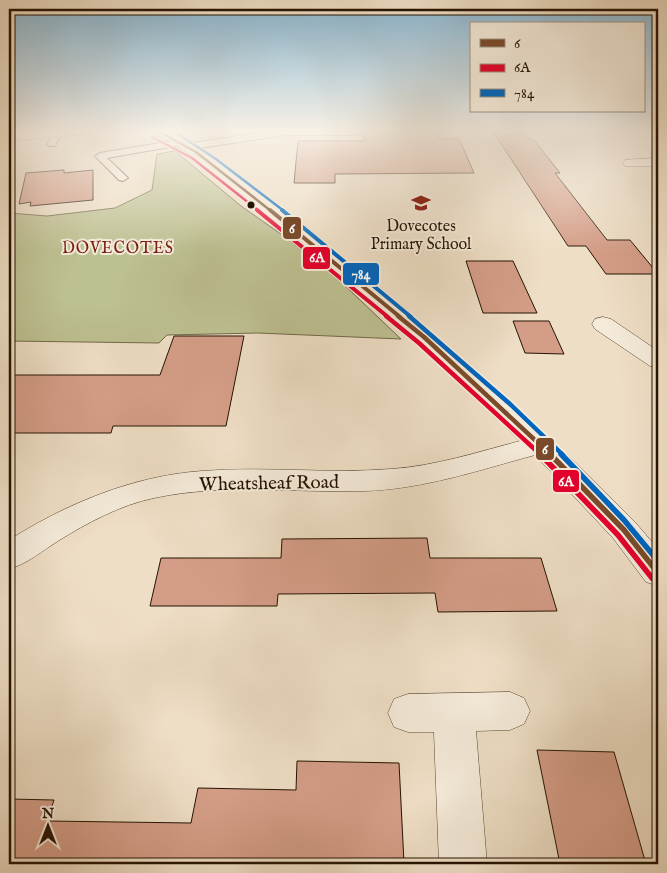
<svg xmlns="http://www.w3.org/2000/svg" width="667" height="873" font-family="'IM FELL English',serif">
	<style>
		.green { fill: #bdc091; stroke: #716a49 }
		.building { fill: #d49d87; stroke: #251301 }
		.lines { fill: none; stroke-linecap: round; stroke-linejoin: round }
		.service-casing { stroke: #574632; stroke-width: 2 }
		.minor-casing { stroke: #574632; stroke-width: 1 }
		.service { fill: #f4ead9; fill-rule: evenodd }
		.minor { fill: #f4ead9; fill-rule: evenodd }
		.bus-1-far3-casing { stroke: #f4ead9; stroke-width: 4.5 }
		.bus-1-far2-casing { stroke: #f4ead9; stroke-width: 6 }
		.bus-1-far1-casing { stroke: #f4ead9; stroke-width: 8 }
		.bus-1-casing { stroke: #f4ead9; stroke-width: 9 }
		.bus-2-far3-casing { stroke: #f4ead9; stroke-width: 4.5 }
		.bus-2-far2-casing { stroke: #f4ead9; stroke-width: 6 }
		.bus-2-far1-casing { stroke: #f4ead9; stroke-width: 8 }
		.bus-2-casing { stroke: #f4ead9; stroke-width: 9 }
		.bus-3-far3-casing { stroke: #f4ead9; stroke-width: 4.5 }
		.bus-3-far2-casing { stroke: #f4ead9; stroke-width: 6 }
		.bus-3-far1-casing { stroke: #f4ead9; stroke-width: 8 }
		.bus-3-casing { stroke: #f4ead9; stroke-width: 9 }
		.bus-1-far3 { stroke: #7a4b2a; stroke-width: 2.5 }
		.bus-1-far2 { stroke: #7a4b2a; stroke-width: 4 }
		.bus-1-far1 { stroke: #7a4b2a; stroke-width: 4.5 }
		.bus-1 { stroke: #7a4b2a; stroke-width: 5.5 }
		.bus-2-far3 { stroke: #e4002b; stroke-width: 2.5 }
		.bus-2-far2 { stroke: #e4002b; stroke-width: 4 }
		.bus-2-far1 { stroke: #e4002b; stroke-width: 4.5 }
		.bus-2 { stroke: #e4002b; stroke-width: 5.5 }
		.bus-3-far3 { stroke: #0065bd; stroke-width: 2.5 }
		.bus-3-far2 { stroke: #0065bd; stroke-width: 4 }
		.bus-3-far1 { stroke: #0065bd; stroke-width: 4.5 }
		.bus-3 { stroke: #0065bd; stroke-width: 5.5 }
		.bus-dot { fill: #251301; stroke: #f4ead9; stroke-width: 2 }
		.labels { text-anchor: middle; stroke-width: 4; stroke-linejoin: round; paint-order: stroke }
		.far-poi-label { font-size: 16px; fill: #251301; stroke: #f4ead9 }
		.far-neighbourhood-label { font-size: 16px; letter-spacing: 1px; fill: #7a1f14; stroke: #f4ead9 }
		.street-label { font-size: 19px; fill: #251301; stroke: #f4ead9 }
		.line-badge { stroke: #f4ead9; stroke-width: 2 }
		.badge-label { font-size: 14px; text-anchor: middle; font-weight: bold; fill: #fff }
	</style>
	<rect width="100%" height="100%" fill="#eedec5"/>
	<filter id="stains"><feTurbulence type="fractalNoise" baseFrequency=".004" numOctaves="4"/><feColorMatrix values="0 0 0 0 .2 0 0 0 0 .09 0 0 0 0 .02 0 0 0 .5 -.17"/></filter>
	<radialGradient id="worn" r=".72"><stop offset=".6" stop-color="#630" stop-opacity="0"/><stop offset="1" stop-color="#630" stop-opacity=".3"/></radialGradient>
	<path class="green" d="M175,151L241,206L288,239L338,279L401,339L258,333L167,335L159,343L9,341V213L47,216L115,208L152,190L157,154Z"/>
	<g class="building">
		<path d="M492,130H521L528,139H533L560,173H555L607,240H630L658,274H606L586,246H568Z"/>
		<path d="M366,131H437L440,139H459L474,173L335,174V183H294L298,141H364L363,133Z"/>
		<path d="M64,170V173L93,170V200L30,206L31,202L19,204L26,173Z"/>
		<path d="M466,261H513L537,313H483Z"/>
		<path d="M513,321H549L564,354L525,353Z"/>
		<path d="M174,336H244L226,426H113L111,433H9V375H160Z"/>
		<path d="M427,538L430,558H541L557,611L438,612L435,593L278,594L277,606H150L161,558H281L282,539Z"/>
		<path d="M537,750L614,752L646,864H560Z"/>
		<path d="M297,761L399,763L404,863L291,861V864H9V799L54,800L47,821L191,823L198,788L296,790Z"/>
	</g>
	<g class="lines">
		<g class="service-casing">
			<g id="service">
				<path d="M280,130H365L356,135H285L186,150L181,147L186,144Z"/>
				<path d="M57,131L61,134L55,146H49L47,144L54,132Z"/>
				<path d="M178,140L181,141V145L107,158L128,178L123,181L119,180L95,156L100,153Z"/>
			</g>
		</g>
		<g class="minor-casing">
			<g id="minor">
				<path d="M43,130H93L87,134L9,141V133Z"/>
				<path d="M150,130H166L201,149L321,242L432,332L551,439L635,522L658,549V586L646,582L613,538L535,455C479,470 424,489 365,491C295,493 224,483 154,498C120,505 87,523 58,541C42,551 27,564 9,569V540C68,503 133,476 202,471C265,466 328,474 391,469C435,466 478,452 520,441L416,342L309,250L191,155Z"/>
				<path d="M658,158V166H625L623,163L625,160Z"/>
				<path d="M603,317L611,319L658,351V368L650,366L595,329L592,324L595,319Z"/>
				<path d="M510,692L524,698L530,711L524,724L510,730L476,731L487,864H439L434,732H408L394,727L388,713L394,699L408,694Z"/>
			</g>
		</g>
		<use href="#service" class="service"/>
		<use href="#minor" class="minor"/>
		<g class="bus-1-far3-casing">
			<path id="bus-1-far3" d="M156,130L196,152L271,211"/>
		</g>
		<g class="bus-1-far2-casing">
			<path id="bus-1-far2" d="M270,210L400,317"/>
		</g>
		<g class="bus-1-far1-casing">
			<path id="bus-1-far1" d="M398,316L424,337L551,455"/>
		</g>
		<g class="bus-1-casing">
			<path id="bus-1" d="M550,454L624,530L658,573"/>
		</g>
		<g class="bus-2-far3-casing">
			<path id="bus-2-far3" d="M152,137L192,158L259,211"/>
		</g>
		<g class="bus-2-far2-casing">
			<path id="bus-2-far2" d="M257,210L388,317"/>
		</g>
		<g class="bus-2-far1-casing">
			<path id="bus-2-far1" d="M386,316L419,343L541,455"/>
		</g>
		<g class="bus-2-casing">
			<path id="bus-2" d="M540,454L618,535L652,578"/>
		</g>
		<g class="bus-3-far3-casing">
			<path id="bus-3-far3" d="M172,130L216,159L284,211"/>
		</g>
		<g class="bus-3-far2-casing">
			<path id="bus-3-far2" d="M282,210L411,317"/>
		</g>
		<g class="bus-3-far1-casing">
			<path id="bus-3-far1" d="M409,316L510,404L563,455"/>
		</g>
		<g class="bus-3-casing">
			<path id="bus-3" d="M561,454L624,520L658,561"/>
		</g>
		<use href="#bus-1-far3" class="bus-1-far3"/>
		<use href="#bus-1-far2" class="bus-1-far2"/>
		<use href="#bus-1-far1" class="bus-1-far1"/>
		<use href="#bus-1" class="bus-1"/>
		<use href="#bus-2-far3" class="bus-2-far3"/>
		<use href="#bus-2-far2" class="bus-2-far2"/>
		<use href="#bus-2-far1" class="bus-2-far1"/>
		<use href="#bus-2" class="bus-2"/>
		<use href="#bus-3-far3" class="bus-3-far3"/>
		<use href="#bus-3-far2" class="bus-3-far2"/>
		<use href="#bus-3-far1" class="bus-3-far1"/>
		<use href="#bus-3" class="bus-3"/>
	</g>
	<linearGradient id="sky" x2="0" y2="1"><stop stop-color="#88b7d3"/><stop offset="0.52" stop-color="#f7f0e5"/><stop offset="1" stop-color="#f7f0e5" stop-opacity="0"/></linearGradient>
	<rect width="667" height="252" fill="url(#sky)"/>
	<defs>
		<g id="school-bare" transform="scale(1.5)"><path d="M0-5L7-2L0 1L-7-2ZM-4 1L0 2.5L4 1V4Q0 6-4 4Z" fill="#8f2418" stroke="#f4ead9" stroke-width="2.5" paint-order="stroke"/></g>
	</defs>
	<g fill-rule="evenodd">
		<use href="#school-bare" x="421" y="203"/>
	</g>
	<circle class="bus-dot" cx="251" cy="205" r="4.5"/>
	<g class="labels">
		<g class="far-poi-label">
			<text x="421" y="231">Dovecotes<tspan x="421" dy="18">Primary School</tspan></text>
		</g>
		<g class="far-neighbourhood-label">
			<text x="118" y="253">DOVECOTES</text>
		</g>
		<g class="street-label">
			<text transform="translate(269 482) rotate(-1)" y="7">Wheatsheaf Road</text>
		</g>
	</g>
	<g class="line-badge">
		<rect x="282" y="216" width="20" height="24" rx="5" fill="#7a4b2a"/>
		<rect x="302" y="246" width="29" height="24" rx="5" fill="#e4002b"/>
		<rect x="342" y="262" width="38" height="24" rx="5" fill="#0065bd"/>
		<rect x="535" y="437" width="20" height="24" rx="5" fill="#7a4b2a"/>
		<rect x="552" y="469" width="28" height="24" rx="5" fill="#e4002b"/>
	</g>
	<g class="badge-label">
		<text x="292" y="233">6</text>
		<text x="317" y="262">6A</text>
		<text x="361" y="279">784</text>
		<text x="545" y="454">6</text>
		<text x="566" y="486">6A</text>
	</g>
	<rect width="667" height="873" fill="none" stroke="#eedec5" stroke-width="30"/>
	<rect x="10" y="10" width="647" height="853" fill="none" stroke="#251301" stroke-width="2.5"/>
	<rect x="15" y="15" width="637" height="843" fill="none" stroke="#251301"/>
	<rect x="470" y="22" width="175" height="90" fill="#f4ead9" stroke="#a19483"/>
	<rect x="480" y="39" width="25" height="8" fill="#7a4b2a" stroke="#a19483"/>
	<text x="514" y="48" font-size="15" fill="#251301">6</text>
	<rect x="480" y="64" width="25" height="8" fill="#e4002b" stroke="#a19483"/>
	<text x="514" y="72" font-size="15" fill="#251301">6A</text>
	<rect x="480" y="89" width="25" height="8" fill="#0065bd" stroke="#a19483"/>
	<text x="514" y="98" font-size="15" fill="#251301">784</text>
	<g transform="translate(48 826)" stroke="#f4ead9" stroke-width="4" paint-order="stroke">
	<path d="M0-4L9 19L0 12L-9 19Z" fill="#251301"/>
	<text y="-8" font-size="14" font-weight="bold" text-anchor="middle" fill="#251301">N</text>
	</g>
	<rect width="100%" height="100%" filter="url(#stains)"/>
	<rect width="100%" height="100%" fill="url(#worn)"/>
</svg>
